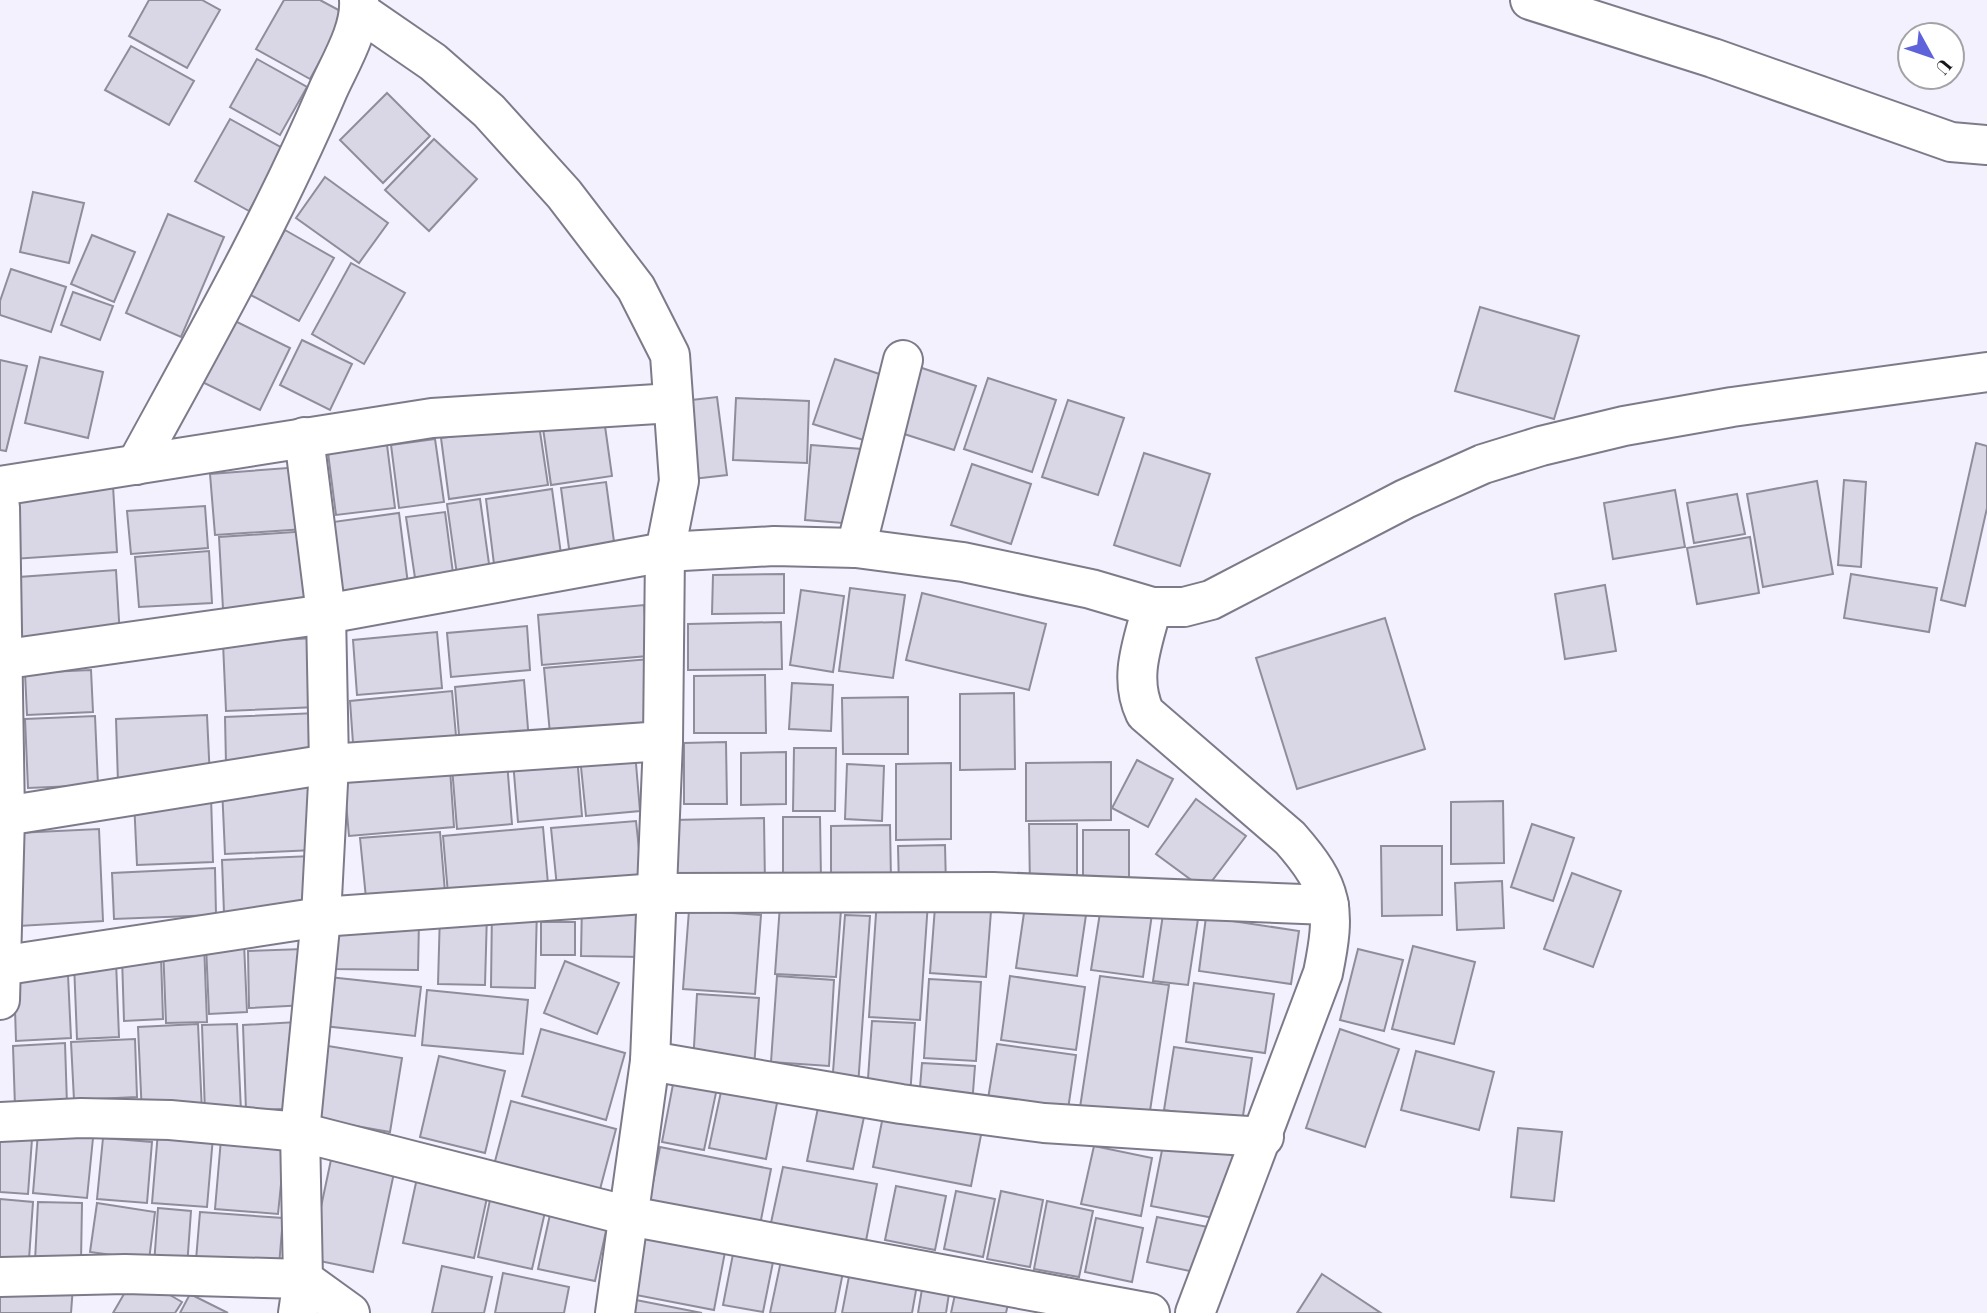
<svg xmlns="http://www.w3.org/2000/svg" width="1987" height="1313" font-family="'Playfair Display',serif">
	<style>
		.building { fill: #d9d7e6; stroke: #8f8d9b; stroke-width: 2 }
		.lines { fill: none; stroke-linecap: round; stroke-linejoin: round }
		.minor-casing { stroke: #7d7b89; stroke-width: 42 }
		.minor { stroke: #fff; stroke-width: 38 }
	</style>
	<rect width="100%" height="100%" fill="#f3f1fe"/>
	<g class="building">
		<path d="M149,0H202L220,10L187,68L129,36Z"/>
		<path d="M284,0H320L346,14L310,79L256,49Z"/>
		<path d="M131,46L194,81L169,125L105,90Z"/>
		<path d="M257,59L307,87L280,135L230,107Z"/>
		<path d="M387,93L430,136L383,183L340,140Z"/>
		<path d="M230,119L284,149L249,211L195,181Z"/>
		<path d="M434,139L477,179L429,231L385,190Z"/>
		<path d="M325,177L388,223L359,263L296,218Z"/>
		<path d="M33,192L84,203L69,263L20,252Z"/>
		<path d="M168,214L224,237L181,337L126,313Z"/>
		<path d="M285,230L334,258L299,321L249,294Z"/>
		<path d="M92,235L135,252L114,302L71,284Z"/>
		<path d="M351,263L405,293L364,364L312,334Z"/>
		<path d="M11,269L66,287L51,332L0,315V301Z"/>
		<path d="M73,292L113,306L100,340L61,325Z"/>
		<path d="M1480,307L1579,336L1554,419L1455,391Z"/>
		<path d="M225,316L290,348L260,410L194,378Z"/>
		<path d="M302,340L352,364L330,410L280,385Z"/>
		<path d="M40,357L103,372L88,438L25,423Z"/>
		<path d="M835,359L894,379L873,443L813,424Z"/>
		<path d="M0,360L27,366L6,451L0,450Z"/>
		<path d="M919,367L976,386L954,450L898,432Z"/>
		<path d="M988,378L1056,400L1032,472L964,449Z"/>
		<path d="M717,397L727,475L693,479L683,401Z"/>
		<path d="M736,398L809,401L807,463L733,460Z"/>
		<path d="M1068,400L1124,418L1098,495L1042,477Z"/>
		<path d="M604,419L612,476L551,485L543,428Z"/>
		<path d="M539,425L548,485L449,499L441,438Z"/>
		<path d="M435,439L444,502L399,508L391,445Z"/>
		<path d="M1976,443L1987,446V508L1965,606L1941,600Z"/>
		<path d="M387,445L395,508L336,515L328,453Z"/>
		<path d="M811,445L862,449L856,524L805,520Z"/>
		<path d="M1144,453L1210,474L1180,566L1114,545Z"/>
		<path d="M972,464L1031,484L1011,544L951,525Z"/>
		<path d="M301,467L305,529L215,535L210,474Z"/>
		<path d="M1844,480L1866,482L1861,567L1838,565Z"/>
		<path d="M1817,481L1833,574L1763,587L1747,494Z"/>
		<path d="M606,482L615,549L570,556L561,488Z"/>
		<path d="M113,486L117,552L13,559L9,493Z"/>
		<path d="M552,489L561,554L494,564L486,499Z"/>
		<path d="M1675,490L1685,547L1613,559L1604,503Z"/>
		<path d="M1737,494L1745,534L1694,543L1687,503Z"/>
		<path d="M480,499L490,571L457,575L447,504Z"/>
		<path d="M205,506L208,548L131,554L127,511Z"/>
		<path d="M445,512L453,573L415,578L406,517Z"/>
		<path d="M399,513L408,584L342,593L333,522Z"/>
		<path d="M309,531L313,603L223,609L219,537Z"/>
		<path d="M1750,537L1759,593L1697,604L1687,548Z"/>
		<path d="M209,551L212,603L139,607L135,557Z"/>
		<path d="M116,570L120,637L22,643L19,577Z"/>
		<path d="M784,574V613L712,614L713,575Z"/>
		<path d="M1851,574L1937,588L1929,632L1844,618Z"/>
		<path d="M1605,585L1616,651L1565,659L1555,594Z"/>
		<path d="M850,588L905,595L893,678L839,671Z"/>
		<path d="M801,590L844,596L833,672L790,665Z"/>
		<path d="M922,593L1046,624L1029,690L906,660Z"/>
		<path d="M644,605L648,656L542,665L538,615Z"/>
		<path d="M1385,618L1425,749L1297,789L1256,658Z"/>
		<path d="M781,622L782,669L688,670V624Z"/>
		<path d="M527,626L530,670L451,677L447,633Z"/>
		<path d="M437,632L442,688L357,695L353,640Z"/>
		<path d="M315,638L317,707L226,711L223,643Z"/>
		<path d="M650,659L656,724L550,734L544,668Z"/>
		<path d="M91,670L93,712L27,715L25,673Z"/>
		<path d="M765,675L766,733H694V676Z"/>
		<path d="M524,680L529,741L460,747L455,687Z"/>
		<path d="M792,683L833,685L831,731L789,729Z"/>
		<path d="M452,691L457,747L354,757L350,701Z"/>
		<path d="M1014,693L1015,769L960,770V694Z"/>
		<path d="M908,697V754H843L842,698Z"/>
		<path d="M317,713L319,760L226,764L225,717Z"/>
		<path d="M207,715L210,779L118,783L116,719Z"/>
		<path d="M95,716L98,785L28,788L25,719Z"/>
		<path d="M726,742L727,804H684V743Z"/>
		<path d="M794,748H836L835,811H793Z"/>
		<path d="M635,752L640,811L586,816L580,757Z"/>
		<path d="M786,752V804L741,805V753Z"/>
		<path d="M577,756L582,816L518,822L513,761Z"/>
		<path d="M1137,760L1173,779L1148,827L1112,808Z"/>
		<path d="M507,762L512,824L457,829L452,767Z"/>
		<path d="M1111,762V820L1026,821V763Z"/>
		<path d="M951,763V839L896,840V764Z"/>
		<path d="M847,764L884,766L882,821L845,819Z"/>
		<path d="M450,769L454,827L349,836L344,780Z"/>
		<path d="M311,783L314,850L225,854L222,787Z"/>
		<path d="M211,796L213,862L137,865L134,800Z"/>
		<path d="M1196,799L1246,836L1205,890L1156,854Z"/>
		<path d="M1503,801L1504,863L1451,864V802Z"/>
		<path d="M783,817H820L821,881H783Z"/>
		<path d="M764,818L765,886L674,887L673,820Z"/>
		<path d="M636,821L642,878L557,887L551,828Z"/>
		<path d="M1029,824H1077V886L1030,887Z"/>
		<path d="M1532,824L1574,838L1553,901L1511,887Z"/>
		<path d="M890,825L891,881H831V826Z"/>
		<path d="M543,827L548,884L448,894L443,836Z"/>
		<path d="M99,829L103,921L19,926L16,833Z"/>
		<path d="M1083,830H1129V890L1083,891Z"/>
		<path d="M440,832L445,892L366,898L360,838Z"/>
		<path d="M945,845L946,886L899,887L898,846Z"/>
		<path d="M1381,846H1442V915L1382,916Z"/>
		<path d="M312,856L314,909L224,913L222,860Z"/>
		<path d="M215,868L216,915L114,919L112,873Z"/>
		<path d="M1572,873L1621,891L1593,967L1544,949Z"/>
		<path d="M1502,881L1504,928L1457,930L1455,883Z"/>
		<path d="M877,899L928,902L920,1020L869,1017Z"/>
		<path d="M1102,900L1153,907L1143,977L1091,970Z"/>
		<path d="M1165,901L1200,906L1188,985L1153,981Z"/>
		<path d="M582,902L642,903V957L581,956Z"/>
		<path d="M780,905L841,910L836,977L775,974Z"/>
		<path d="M1025,906L1086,915L1077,976L1016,968Z"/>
		<path d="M935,907L991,911L986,977L930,973Z"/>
		<path d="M492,908H537L535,988L491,987Z"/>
		<path d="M689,910L761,915L755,994L683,989Z"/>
		<path d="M440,913H487L485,985L438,984Z"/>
		<path d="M845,915L870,916L858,1086L832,1085Z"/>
		<path d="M1206,917L1299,931L1291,984L1199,971Z"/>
		<path d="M331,919L419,920L418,970L331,969Z"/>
		<rect x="541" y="922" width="34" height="33"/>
		<path d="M204,943L207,1022L166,1023L163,945Z"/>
		<path d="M244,943L247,1012L209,1014L206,945Z"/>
		<path d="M1413,946L1475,962L1454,1044L1392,1029Z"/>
		<path d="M303,949L306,1005L249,1008L248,951Z"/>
		<path d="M1358,949L1403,960L1384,1031L1340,1020Z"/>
		<path d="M161,956L163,1019L124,1021L122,957Z"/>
		<path d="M116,961L119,1037L77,1039L74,963Z"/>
		<path d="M565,961L619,983L597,1034L544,1013Z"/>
		<path d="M68,975L71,1038L16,1041L14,977Z"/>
		<path d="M777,976L834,980L829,1066L771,1062Z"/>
		<path d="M1010,976L1085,987L1076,1050L1001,1040Z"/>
		<path d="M1100,976L1169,985L1148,1124L1079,1114Z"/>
		<path d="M329,977L421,987L415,1036L324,1026Z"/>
		<path d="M929,979L981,982L976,1061L924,1058Z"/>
		<path d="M1194,983L1274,994L1265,1053L1186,1042Z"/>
		<path d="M427,990L528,1000L523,1054L422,1045Z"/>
		<path d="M697,994L759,998L754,1068L693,1064Z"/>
		<path d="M872,1021L915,1023L910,1097L867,1093Z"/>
		<path d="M297,1022L300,1108L246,1111L243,1025Z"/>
		<path d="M198,1024L202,1112L142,1115L138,1027Z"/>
		<path d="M237,1024L241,1111L205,1113L202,1025Z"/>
		<path d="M541,1029L625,1053L606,1120L522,1096Z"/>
		<path d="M1340,1029L1399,1049L1365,1147L1306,1128Z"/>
		<path d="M135,1039L137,1097L74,1100L71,1042Z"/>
		<path d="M65,1043L67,1105L15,1107L13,1046Z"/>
		<path d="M997,1044L1076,1055L1067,1116L987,1105Z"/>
		<path d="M328,1046L402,1058L390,1132L316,1119Z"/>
		<path d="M1174,1047L1252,1058L1242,1122L1164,1110Z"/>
		<path d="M1416,1051L1494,1072L1479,1130L1401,1110Z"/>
		<path d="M439,1056L505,1071L485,1153L420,1137Z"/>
		<path d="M922,1063L975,1066L972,1105L919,1100Z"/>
		<path d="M674,1079L717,1088L704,1150L662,1142Z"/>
		<path d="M722,1087L778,1098L766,1159L709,1148Z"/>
		<path d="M511,1101L616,1129L599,1193L494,1165Z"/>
		<path d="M818,1108L864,1117L853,1169L807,1161Z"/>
		<path d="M884,1111L982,1130L971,1186L873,1167Z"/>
		<path d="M1518,1128L1562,1132L1554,1201L1511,1197Z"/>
		<path d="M158,1132L213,1137L207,1207L152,1203Z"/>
		<path d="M38,1133L93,1138L87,1198L33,1193Z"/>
		<path d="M0,1137L32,1139L28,1194L0,1192Z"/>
		<path d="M103,1138L152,1142L147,1203L97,1199Z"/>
		<path d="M221,1139L285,1144L278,1214L215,1209Z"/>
		<path d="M1164,1140L1237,1153L1224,1220L1151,1206Z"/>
		<path d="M1094,1146L1152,1158L1141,1216L1081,1204Z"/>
		<path d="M660,1147L771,1169L758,1235L647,1213Z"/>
		<path d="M332,1155L395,1168L373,1272L310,1259Z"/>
		<path d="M783,1167L877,1184L864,1251L769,1232Z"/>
		<path d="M417,1178L488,1193L474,1258L403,1243Z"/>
		<path d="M896,1186L946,1196L935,1250L885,1240Z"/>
		<path d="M956,1191L995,1199L983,1257L944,1249Z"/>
		<path d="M1001,1191L1043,1200L1030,1267L987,1259Z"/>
		<path d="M0,1199L33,1202L29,1259L0,1257Z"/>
		<path d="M490,1200L545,1212L532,1269L478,1257Z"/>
		<path d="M1047,1201L1093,1211L1079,1277L1034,1269Z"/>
		<path d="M38,1202L82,1203L81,1262L35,1261Z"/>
		<path d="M97,1203L155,1212L149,1260L90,1252Z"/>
		<path d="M158,1208L191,1211L187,1267L154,1265Z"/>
		<path d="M551,1210L608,1222L595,1281L538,1269Z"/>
		<path d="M200,1212L283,1218L279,1266L196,1260Z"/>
		<path d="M1157,1217L1213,1228L1204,1274L1147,1262Z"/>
		<path d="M1096,1218L1143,1228L1132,1282L1085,1272Z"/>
		<path d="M642,1237L725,1252L714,1310L631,1294Z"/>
		<path d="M734,1249L774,1257L763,1312L723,1305Z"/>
		<path d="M782,1256L844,1267L835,1313H770Z"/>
		<path d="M442,1266L492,1277L484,1313H432Z"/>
		<path d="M851,1266L918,1279L912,1313H842Z"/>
		<path d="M503,1273L569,1287L564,1313H495Z"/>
		<path d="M1322,1274L1381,1313H1297Z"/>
		<path d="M135,1275L182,1302L175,1313H113Z"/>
		<path d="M0,1280L73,1286L71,1313H0Z"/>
		<path d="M923,1283L950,1287L946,1313H918Z"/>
		<path d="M957,1285L1010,1295L1006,1313H951Z"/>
		<path d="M190,1294L228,1313H180Z"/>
		<path d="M636,1300L702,1313H634Z"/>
	</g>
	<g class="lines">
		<g class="minor-casing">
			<g id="minor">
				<path d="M1530,0L1713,58L1951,142L1987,145"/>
				<path d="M359,11L433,62L489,111L564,194L636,288L670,355L679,481L665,552L663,741L650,1061L615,1313"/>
				<path d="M304,437L326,614L329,764L321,917L300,1132L303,1279L350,1313"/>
				<path d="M136,465C203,342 273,219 328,90C340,63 361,30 359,0"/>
				<path d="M0,486L432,418L673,403"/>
				<path d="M0,507L5,816L0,1000"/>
				<path d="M856,548L903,360"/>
				<path d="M1152,607C1143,643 1128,677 1145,713L1290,838C1334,888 1336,909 1323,973L1195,1313"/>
				<path d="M0,660L326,614L665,552L774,546L856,548L963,562L1091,589L1152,607H1184L1211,600L1405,499L1483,464L1541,446L1624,426L1732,407L1987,372"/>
				<path d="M5,816L329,764L663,741"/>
				<path d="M0,966L321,917L658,893L993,892L1329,905"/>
				<path d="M650,1061L901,1104L1044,1123L1264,1137"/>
				<path d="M0,1122L81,1118L170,1120L300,1132L629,1216L1150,1313"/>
				<path d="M0,1277L125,1274L303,1279L298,1313"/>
			</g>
		</g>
		<use href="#minor" class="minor"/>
	</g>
	<g transform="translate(1931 56) rotate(130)"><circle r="33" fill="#ffffff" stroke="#a3a2a4" stroke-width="2"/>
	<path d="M0-5L12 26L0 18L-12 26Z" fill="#5f63db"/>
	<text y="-10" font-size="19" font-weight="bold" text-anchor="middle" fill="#18171c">U</text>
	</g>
</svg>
